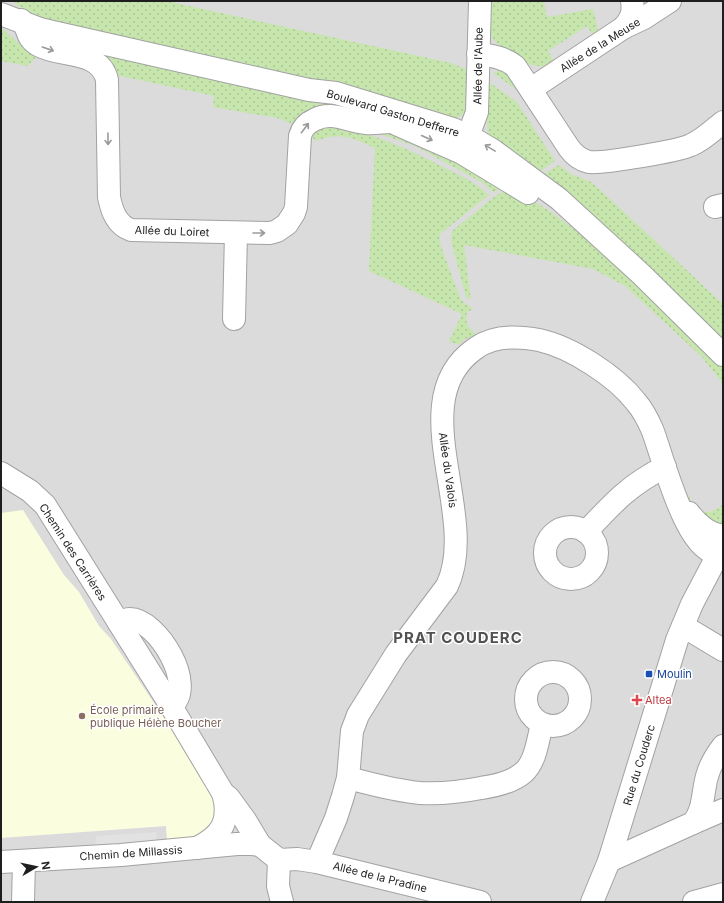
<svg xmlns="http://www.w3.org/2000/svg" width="724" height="903" font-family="Inter,sans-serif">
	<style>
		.residential { fill: #dcdbdb }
		.education { fill: #fbfddf }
		.grass { fill: url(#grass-dots) }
		.parking { fill: #e2e2e2 }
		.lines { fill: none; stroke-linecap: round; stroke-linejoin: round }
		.minor-casing { stroke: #a2a2a2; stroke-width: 24 }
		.minor { stroke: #fff; stroke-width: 22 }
		.oneway { stroke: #9a9a9a }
		.transit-dot { fill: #1a4fb4; stroke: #fff; stroke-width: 1.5 }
		.health-dot { fill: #e0444e; stroke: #fff; stroke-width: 1.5 }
		.education-dot { fill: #8d6e63; stroke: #fff; stroke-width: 1.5 }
		.labels { text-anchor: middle; stroke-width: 3; stroke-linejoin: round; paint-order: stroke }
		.street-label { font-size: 11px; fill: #1e1e1e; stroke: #fff }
		.transit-label { font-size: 11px; fill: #164399; stroke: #fff; text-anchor: start }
		.health-label { font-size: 11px; fill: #be3a42; stroke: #fff; text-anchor: start }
		.education-label { font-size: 11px; fill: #785e54; stroke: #fff; text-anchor: start }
		.district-label { font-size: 15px; font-weight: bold; letter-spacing: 1px; fill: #515151; stroke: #fff }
	</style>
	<defs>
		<pattern id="grass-dots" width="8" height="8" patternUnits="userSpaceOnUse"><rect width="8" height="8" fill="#c6e6ad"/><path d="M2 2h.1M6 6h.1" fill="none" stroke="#aac594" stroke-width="1.8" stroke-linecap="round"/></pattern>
	</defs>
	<rect width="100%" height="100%" fill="#eeece4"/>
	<rect class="residential" x="1" y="1" width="722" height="901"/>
	<path class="education" d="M23,510L64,575L79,592L99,626L111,639L214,792L220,813L200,838L167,842L166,826L1,838V513Z"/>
	<g class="grass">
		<path d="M12,1H166L451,63L470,71L466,110L461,116L453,120L52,22C37,17 24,11 12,1Z"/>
		<path d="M489,1H544L547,17L593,9L598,30L592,34L587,26L548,51L555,63L546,67L531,65L513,53L502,48L493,39L489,33Z"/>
		<path d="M1,27L27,51L30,52L36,57L28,66L1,61Z"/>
		<path d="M96,51L287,93L330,105L298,126L277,118L213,107L214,96L111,74Z"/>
		<path d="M498,71H504L510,73L524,95L493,73Z"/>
		<path d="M487,81L517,102L555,161L534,175L488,137L486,93Z"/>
		<path d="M325,126C366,129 411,150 447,169C462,176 476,183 489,195L440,234V244L461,300L473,309L467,312C465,322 467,327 475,333L476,335L465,339L458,345L449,341L462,314L369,271L375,148C354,138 339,131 316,141L312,137L317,129Z"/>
		<path d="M392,127L503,188L493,192L483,183L415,146L365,129Z"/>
		<path d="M559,165L571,174L591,182L597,187L723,304V340L537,178Z"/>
		<path d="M511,187L551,212L585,237L603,253L710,354L723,368V384L701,356L625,286L593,269L464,245L471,300L466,297L451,241L452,231L494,197Z"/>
		<path d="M688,493C689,497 691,501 693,505C701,516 714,513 723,504V531L694,513L685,494Z"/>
	</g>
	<path class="parking" d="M156,832L157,844L95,848L96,836Z"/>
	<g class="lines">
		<g class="minor-casing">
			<g id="minor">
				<path d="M1,14L40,29L57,33L309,90L336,93L453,129L474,139L494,151L559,199L642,275L723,355"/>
				<path d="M21,20C30,29 24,36 38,45C60,58 100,49 107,80L109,197C112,212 117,225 131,230L270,233L277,231L287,224L294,213L296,207L300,136C302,129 307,123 314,120C332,110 348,122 366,123C374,124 383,122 391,122"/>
				<path d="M623,28C631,20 634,12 632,1"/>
				<path d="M478,54C491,55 505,58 515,66L569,148C574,155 580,160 589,162C601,164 679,151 691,145C703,140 713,130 723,122"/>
				<path d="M531,89L623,28L644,18L670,1"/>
				<path d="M396,124L462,153L528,193"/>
				<path d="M463,150L477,112L480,1"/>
				<path d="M715,207L723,205"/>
				<path d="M234,319L236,233"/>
				<path d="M1,473L30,491L45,505L171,706L223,793L229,798L245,820L260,845L279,860L297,859L317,862L480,902"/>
				<path d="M689,513C698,525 708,534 723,536"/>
				<circle cx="571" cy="553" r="26"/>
				<path d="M586,532C612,504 630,484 665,467"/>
				<path d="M119,623C122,621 125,619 130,619C157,619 198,686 171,706"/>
				<path d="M683,626L723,650"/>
				<circle cx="553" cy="699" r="27"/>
				<path d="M348,778C371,784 396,791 420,793C440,794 461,792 481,788C495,786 513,782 524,772C536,761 538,739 542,724"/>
				<path d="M693,823L723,810"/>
				<path d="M197,848C222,835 231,821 223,793"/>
				<path d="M279,860L278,886L282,902"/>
				<path d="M609,861L693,823C705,809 702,790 708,773C711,763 717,754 723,746"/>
				<path d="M1,862L121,855L237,844H252L260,845"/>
				<path d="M317,862L336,818L343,796L348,778L352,731L358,715L396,654L447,586C481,515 400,400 476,348C493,336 518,336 539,340C571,347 616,376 636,402C643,410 648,420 652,429C662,453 688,564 723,552"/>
				<path d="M23,902L24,861"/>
				<path d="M592,902L609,861L677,640L692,604L713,564L723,554"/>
				<path d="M694,902L723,894"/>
			</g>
		</g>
		<use href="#minor" class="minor"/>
	</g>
	<defs><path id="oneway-shaft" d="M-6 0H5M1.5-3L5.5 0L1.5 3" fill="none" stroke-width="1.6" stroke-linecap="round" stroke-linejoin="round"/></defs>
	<g class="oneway">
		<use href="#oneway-shaft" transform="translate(48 49) rotate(19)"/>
		<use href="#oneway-shaft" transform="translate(305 128) rotate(-53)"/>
		<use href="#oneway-shaft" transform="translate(427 138) rotate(24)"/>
		<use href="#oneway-shaft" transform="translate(108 139) rotate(89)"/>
		<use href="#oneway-shaft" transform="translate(490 148) rotate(-149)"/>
		<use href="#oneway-shaft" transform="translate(259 233)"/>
	</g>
	<rect class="transit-dot" x="645" y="670" width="8" height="8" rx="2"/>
	<path class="health-dot" d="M635 694h4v4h4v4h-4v4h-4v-4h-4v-4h4z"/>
	<circle class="education-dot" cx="82" cy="716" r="4"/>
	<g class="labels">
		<g class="street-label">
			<text transform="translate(600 45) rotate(-32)" y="4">Allée de la Meuse</text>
			<text transform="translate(478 66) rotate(-89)" y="4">Allée de l'Aube</text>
			<text transform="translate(393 113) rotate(17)" y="4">Boulevard Gaston Defferre</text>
			<text transform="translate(172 231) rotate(2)" y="4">Allée du Loiret</text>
			<text transform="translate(448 470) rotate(82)" y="4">Allée du Valois</text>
			<text transform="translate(73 552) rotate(57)" y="4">Chemin des Carrières</text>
			<text transform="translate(639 765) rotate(-73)" y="4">Rue du Couderc</text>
			<text transform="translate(131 853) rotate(-4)" y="4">Chemin de Millassis</text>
			<text transform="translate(380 877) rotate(14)" y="4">Allée de la Pradine</text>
		</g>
		<g class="transit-label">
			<text x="657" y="678">Moulin</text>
		</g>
		<g class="health-label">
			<text x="645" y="704">Altea</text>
		</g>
		<g class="education-label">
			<text x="90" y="714">École primaire<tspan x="90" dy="13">publique Hélène Boucher</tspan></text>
		</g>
		<g class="district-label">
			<text x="458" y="643">PRAT COUDERC</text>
		</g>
	</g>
	<rect width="724" height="903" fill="none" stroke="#1e1e1e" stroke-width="4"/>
	<g transform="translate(36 867) rotate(81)" stroke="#ffffff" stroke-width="3" paint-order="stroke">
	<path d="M0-3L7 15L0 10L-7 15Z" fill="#1e1e1e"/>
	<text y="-6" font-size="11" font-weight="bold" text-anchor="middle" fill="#1e1e1e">N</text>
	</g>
</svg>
